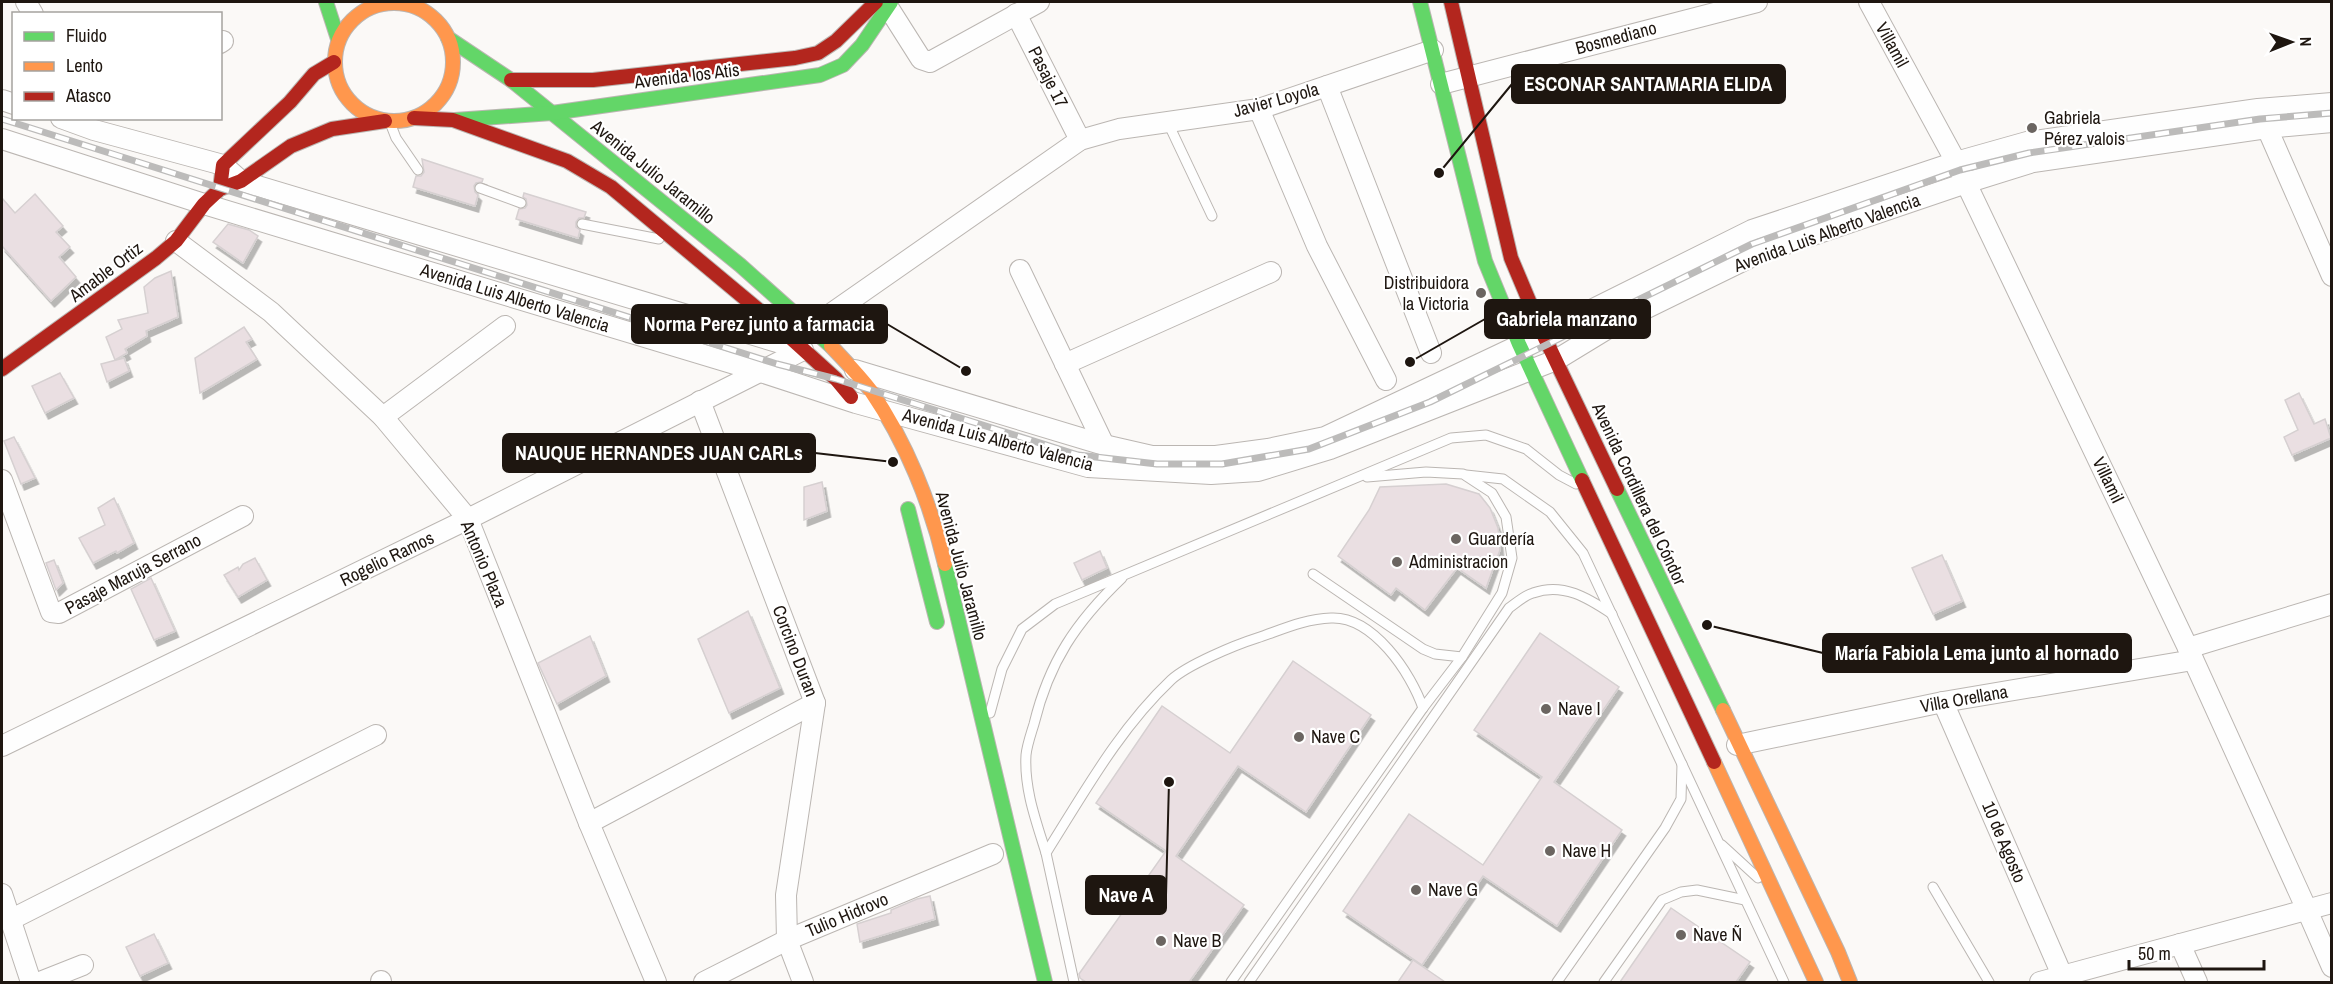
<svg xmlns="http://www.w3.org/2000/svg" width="2333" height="984" font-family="'Archivo Narrow',sans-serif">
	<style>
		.building { fill: #eadfe2; stroke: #d6d0d1; stroke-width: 1.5; filter: url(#shadow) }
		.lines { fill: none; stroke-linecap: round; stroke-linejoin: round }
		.lane-casing { stroke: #bbb6b2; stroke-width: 11 }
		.street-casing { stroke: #bbb6b2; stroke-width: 22 }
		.fast-casing { stroke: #bbb6b2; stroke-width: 16 }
		.slow-casing { stroke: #bbb6b2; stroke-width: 16 }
		.jam-casing { stroke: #bbb6b2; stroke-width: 16 }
		.lane { stroke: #fefefe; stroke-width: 9 }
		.street { stroke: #fefefe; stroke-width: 20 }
		.fast { stroke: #63d668; stroke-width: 14 }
		.slow { stroke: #ff974d; stroke-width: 14 }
		.jam { stroke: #b3261e; stroke-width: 14 }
		.rail-casing { stroke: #bcbbba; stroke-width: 7 }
		.rail { stroke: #fff; stroke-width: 4.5; stroke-dasharray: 14; stroke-linecap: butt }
		.poi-dot { fill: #6b6561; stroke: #fff; stroke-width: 2 }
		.labels { text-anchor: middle; stroke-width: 4.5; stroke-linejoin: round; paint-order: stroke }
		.street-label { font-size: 18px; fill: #1e1610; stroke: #fff }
		.poi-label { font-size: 18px; fill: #1e1610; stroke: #fff; text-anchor: start }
		.leader { fill: none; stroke: #1e1610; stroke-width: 2 }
		.callout-dot { fill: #1e1610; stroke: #fff; stroke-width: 2 }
		.callout { fill: #1e1610; stroke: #1e1610; stroke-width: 2 }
		.callout-label { font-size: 20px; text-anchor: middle; font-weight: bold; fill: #fff }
	</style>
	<defs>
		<filter id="shadow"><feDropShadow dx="3.5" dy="6" stdDeviation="0" flood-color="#0004"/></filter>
	</defs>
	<rect width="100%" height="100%" fill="#fbf9f7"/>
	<g class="building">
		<path d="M422,159L483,179L482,182L476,183L474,186L475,192L478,195L475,206L413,187L416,176H421L424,172Z"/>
		<path d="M524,193L586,212L584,218H579L576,222V227L580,230L578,238L516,219L519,209L525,208L527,205L526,199L523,197Z"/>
		<path d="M35,194L63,226L56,232L70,247L59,257L76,277L51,301L2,246V198L15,213Z"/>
		<path d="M228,224L249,230L258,236L243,263L213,242Z"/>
		<path d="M171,271L178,317L146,331L147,336L125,349L127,353L115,360L106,337L122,329L118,320L148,313L144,287L155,278Z"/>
		<path d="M244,327L252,339L246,342L257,359L200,393L195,358Z"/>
		<path d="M124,358L129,371L107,382L101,364Z"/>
		<path d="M60,373L74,398L45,413L32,386Z"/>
		<path d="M2299,393L2314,424L2325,419L2331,438L2292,455L2284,437L2298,430L2285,400Z"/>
		<path d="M14,437L35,478L21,484L4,441Z"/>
		<path d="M822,482L827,511L804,520V487Z"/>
		<path d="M1446,484L1479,494L1490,508L1498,528L1500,550L1486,588L1457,568L1425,610L1396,588L1391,595L1338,556L1369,510L1380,487Z"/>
		<path d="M114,498L134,543L117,553L116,551L93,563L79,538L105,525L98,508Z"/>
		<path d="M1100,551L1107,568L1082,580L1074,563Z"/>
		<path d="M1942,555L1962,601L1933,614L1912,568Z"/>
		<path d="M255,558L267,580L238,597L224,575L238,567L239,570L243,564Z"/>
		<path d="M54,560L63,583L56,590L46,563Z"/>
		<path d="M151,578L175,631L154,640L131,589Z"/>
		<path d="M748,611L780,688L729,713L698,639Z"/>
		<path d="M1540,633L1619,687L1554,782L1622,830L1557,926L1483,876L1422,965L1343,911L1409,814L1483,865L1542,777L1474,730Z"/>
		<path d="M590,636L606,676L557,704L538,663Z"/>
		<path d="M1293,661L1371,715L1306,812L1238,766L1176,856L1244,905L1189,982H1086L1080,978L1079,974L1166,851L1096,803L1162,706L1230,753Z"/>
		<path d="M930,896L935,919L860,942L857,924L891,913V910L917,899Z"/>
		<path d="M1671,908L1750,962L1736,982H1620Z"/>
		<path d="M154,934L168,963L140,976L126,947Z"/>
		<path d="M1413,960L1445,982H1398Z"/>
	</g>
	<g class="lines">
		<g class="lane-casing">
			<g id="lane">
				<path d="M389,120L396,138L418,170"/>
				<path d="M1168,123L1212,216"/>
				<path d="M480,188L521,203"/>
				<path d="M582,224L659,239"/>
				<path d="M1466,475L1503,479L1550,512L1583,553L1784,982"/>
				<path d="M1313,574L1423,649L1435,654L1462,657"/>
				<path d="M990,713L1002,669L1022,629L1055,604L1451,438L1486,435L1526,449L1559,475L1576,484"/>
				<path d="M1722,845L1758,878"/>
				<path d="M1046,853C1036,821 1024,789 1026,755C1027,745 1031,734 1034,724C1049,662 1076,622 1122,578"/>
				<path d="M1933,887L1989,982"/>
				<path d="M1074,982L1046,853C1084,793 1119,729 1171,680C1187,665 1235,645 1257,638C1281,630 1304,619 1331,618C1373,616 1411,673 1423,708"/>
				<path d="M1231,982L1423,708L1462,657L1502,593L1512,558L1506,517L1492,493L1463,474L1426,472L1367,477"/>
				<path d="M1249,982L1509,608C1516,603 1525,595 1533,593C1563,582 1588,598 1612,614"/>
				<path d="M1557,982L1665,828L1681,799L1682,764"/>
				<path d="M1604,982L1662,900L1681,892L1697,890L1745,900"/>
			</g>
		</g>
		<g class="street-casing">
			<g id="street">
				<path d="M26,2L33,14"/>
				<path d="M1869,2L1956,162L2188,648L2307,910L2332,967"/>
				<path d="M888,7L921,59L930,62L1039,2"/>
				<path d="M1016,14L1080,140"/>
				<path d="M220,43L223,41"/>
				<path d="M1441,84L1757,2"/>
				<path d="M1327,86L1431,353"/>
				<path d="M2,100L14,104"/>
				<path d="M1259,109L1317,246L1386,380"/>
				<path d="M2260,117L2267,128L2332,276"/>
				<path d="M61,118L94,130L223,165L241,181L797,348"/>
				<path d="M2,139L204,204L761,372L856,403L1088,467L1211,474L1258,471L1330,449L1556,360L1620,321L1757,254L1966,183L2033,162L2267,128L2332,122"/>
				<path d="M176,241L271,312L383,417L468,519L589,823L656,982"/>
				<path d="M1020,270L1104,445"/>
				<path d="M812,327L1080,140L1119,129L1259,109L1433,50"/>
				<path d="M1065,364L1271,272"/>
				<path d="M855,370L1104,445L1152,456H1216L1268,449L1325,437L1543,334L1752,230L1956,162L2027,142L2258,109L2332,103"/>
				<path d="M700,401L815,703L786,895L787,940L803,982"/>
				<path d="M383,417L505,326"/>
				<path d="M2,480L51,612L59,613L243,516"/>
				<path d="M2188,648L2332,604"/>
				<path d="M1943,702L2065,982"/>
				<path d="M1737,745L1943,702L2193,660"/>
				<path d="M2,746L468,519L803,350"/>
				<path d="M589,823L815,703"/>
				<path d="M2,894L31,982"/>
				<path d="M10,920L376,735"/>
				<path d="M2180,944L2197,982"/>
				<path d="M381,981V982"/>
				<path d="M40,982L83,965"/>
				<path d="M704,982L787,940L993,854"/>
				<path d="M2040,982L2332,903"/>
			</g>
		</g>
		<g class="fast-casing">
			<g id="fast">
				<path d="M326,2L338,39"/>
				<path d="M1420,2L1485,261L1519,344L1582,480"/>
				<path d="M448,38L511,80L740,265L831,346"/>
				<path d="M455,120L552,113L820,75L843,65L862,45L891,2"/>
				<path d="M1617,489L1723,710"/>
				<path d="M908,509L937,622"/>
				<path d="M945,564L1045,982"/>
			</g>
		</g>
		<g class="slow-casing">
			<g id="slow">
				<circle cx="394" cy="62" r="59"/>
				<path d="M831,346C844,360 859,375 871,391C906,442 931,504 945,564"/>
				<path d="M1723,710L1838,952L1850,982"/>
				<path d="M1714,762L1816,982"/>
			</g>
		</g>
		<g class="jam-casing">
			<g id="jam">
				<path d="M1451,2L1511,258L1543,334L1617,489"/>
				<path d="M511,80H593L795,58L818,53L836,41L876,2"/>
				<path d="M414,118L453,120L567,161L611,187L772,321L836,379L851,397"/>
				<path d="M220,189L223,165L290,102L314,74L334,62"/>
				<path d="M2,369L156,258L176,241L204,204L220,189L241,181L291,146L332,129L385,121"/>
				<path d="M1582,480L1714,762"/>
			</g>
		</g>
		<use href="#lane" class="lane"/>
		<use href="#street" class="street"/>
		<use href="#fast" class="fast"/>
		<use href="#slow" class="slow"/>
		<use href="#jam" class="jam"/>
		<g class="rail-casing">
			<path id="rail" d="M2,119L777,364L836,379L1078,455L1157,464H1222L1309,449L1430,402L1752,244L1960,170L2029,153L2260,119L2332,113"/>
		</g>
		<use href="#rail" class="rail"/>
	</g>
	<g class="poi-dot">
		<circle cx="2032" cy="128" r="6"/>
		<circle cx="1481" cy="293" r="6"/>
		<circle cx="1456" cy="539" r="6"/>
		<circle cx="1397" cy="562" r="6"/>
		<circle cx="1546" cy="709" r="6"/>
		<circle cx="1299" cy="737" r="6"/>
		<circle cx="1550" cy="851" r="6"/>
		<circle cx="1416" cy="890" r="6"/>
		<circle cx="1681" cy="935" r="6"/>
		<circle cx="1161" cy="941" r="6"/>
	</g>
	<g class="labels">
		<g class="street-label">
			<text transform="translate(1616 38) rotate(-15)" y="6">Bosmediano</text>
			<text transform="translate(1892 45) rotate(61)" y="6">Villamil</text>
			<text transform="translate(687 76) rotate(-7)" y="6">Avenida los Atis</text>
			<text transform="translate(1048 77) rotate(63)" y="6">Pasaje 17</text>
			<text transform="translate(1276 100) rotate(-15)" y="6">Javier Loyola</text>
			<text transform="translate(653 172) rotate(39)" y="6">Avenida Julio Jaramillo</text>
			<text transform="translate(1827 233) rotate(-20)" y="6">Avenida Luis Alberto Valencia</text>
			<text transform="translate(106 272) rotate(-37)" y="6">Amable Ortiz</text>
			<text transform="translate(515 298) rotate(17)" y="6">Avenida Luis Alberto Valencia</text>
			<text transform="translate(998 440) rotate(15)" y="6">Avenida Luis Alberto Valencia</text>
			<text transform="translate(2108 480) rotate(64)" y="6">Villamil</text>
			<text transform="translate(1639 494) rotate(65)" y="6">Avenida Cordillera del Cóndor</text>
			<text transform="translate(387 559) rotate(-26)" y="6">Rogelio Ramos</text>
			<text transform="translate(484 564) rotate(67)" y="6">Antonio Plaza</text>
			<text transform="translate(961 566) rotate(75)" y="6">Avenida Julio Jaramillo</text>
			<text transform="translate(133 574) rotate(-28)" y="6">Pasaje Maruja Serrano</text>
			<text transform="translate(795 651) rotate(69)" y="6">Corcino Duran</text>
			<text transform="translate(1964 699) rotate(-10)" y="6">Villa Orellana</text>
			<text transform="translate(2004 842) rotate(67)" y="6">10 de Agosto</text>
			<text transform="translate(847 915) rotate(-23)" y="6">Tulio Hidrovo</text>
		</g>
		<g class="poi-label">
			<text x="2044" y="124">Gabriela<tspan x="2044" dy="21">Pérez valois</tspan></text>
			<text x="1469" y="289" text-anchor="end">Distribuidora<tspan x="1469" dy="21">la Victoria</tspan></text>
			<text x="1468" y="545">Guardería</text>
			<text x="1409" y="568">Administracion</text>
			<text x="1558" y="715">Nave I</text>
			<text x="1311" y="743">Nave C</text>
			<text x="1562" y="857">Nave H</text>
			<text x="1428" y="896">Nave G</text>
			<text x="1693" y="941">Nave Ñ</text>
			<text x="1173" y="947">Nave B</text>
		</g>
	</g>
	<path class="leader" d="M1439 173L1512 84M1410 362L1485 319M966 371L887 324M893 462L815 453M1707 625L1823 653M1169 782L1166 895"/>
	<g class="callout-dot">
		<circle cx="1439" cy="173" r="6"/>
		<circle cx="1410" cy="362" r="6"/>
		<circle cx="966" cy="371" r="6"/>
		<circle cx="893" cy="462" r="6"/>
		<circle cx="1707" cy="625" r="6"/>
		<circle cx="1169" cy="782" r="6"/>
	</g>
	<g class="callout">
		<rect x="1512" y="65" width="273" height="38" rx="6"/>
		<rect x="1485" y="300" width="165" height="38" rx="6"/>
		<rect x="632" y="305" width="255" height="38" rx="6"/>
		<rect x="503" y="434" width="312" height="38" rx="6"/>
		<rect x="1823" y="634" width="308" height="38" rx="6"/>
		<rect x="1086" y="876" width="80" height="38" rx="6"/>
	</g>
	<g class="callout-label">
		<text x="1648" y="91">ESCONAR SANTAMARIA ELIDA</text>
		<text x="1567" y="326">Gabriela manzano</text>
		<text x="759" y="331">Norma Perez junto a farmacia</text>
		<text x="659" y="460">NAUQUE HERNANDES JUAN CARLs</text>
		<text x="1977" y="660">María Fabiola Lema junto al hornado</text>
		<text x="1126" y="902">Nave A</text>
	</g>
	<rect width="2333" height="984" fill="none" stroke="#1e1610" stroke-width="6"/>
	<rect x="12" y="12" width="210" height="108" fill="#ffffff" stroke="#a5a29f" stroke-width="1.5"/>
	<rect x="24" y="32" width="30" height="9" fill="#63d668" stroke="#a5a29f" stroke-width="1.5"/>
	<text x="66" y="42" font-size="18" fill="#1e1610">Fluido</text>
	<rect x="24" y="62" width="30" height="9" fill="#ff974d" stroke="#a5a29f" stroke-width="1.5"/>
	<text x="66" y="72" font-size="18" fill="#1e1610">Lento</text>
	<rect x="24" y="92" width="30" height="9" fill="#b3261e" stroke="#a5a29f" stroke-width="1.5"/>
	<text x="66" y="102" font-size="18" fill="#1e1610">Atasco</text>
	<g transform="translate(2291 42) rotate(89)" stroke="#ffffff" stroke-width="4.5" paint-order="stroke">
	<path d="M0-4.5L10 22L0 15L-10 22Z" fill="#1e1610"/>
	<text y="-9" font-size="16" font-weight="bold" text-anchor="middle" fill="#1e1610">N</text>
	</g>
	<path d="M2129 960v9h135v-9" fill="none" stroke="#1e1610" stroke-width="3"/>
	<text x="2138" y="960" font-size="18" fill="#1e1610" stroke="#ffffff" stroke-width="4.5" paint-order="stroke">50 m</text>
</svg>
